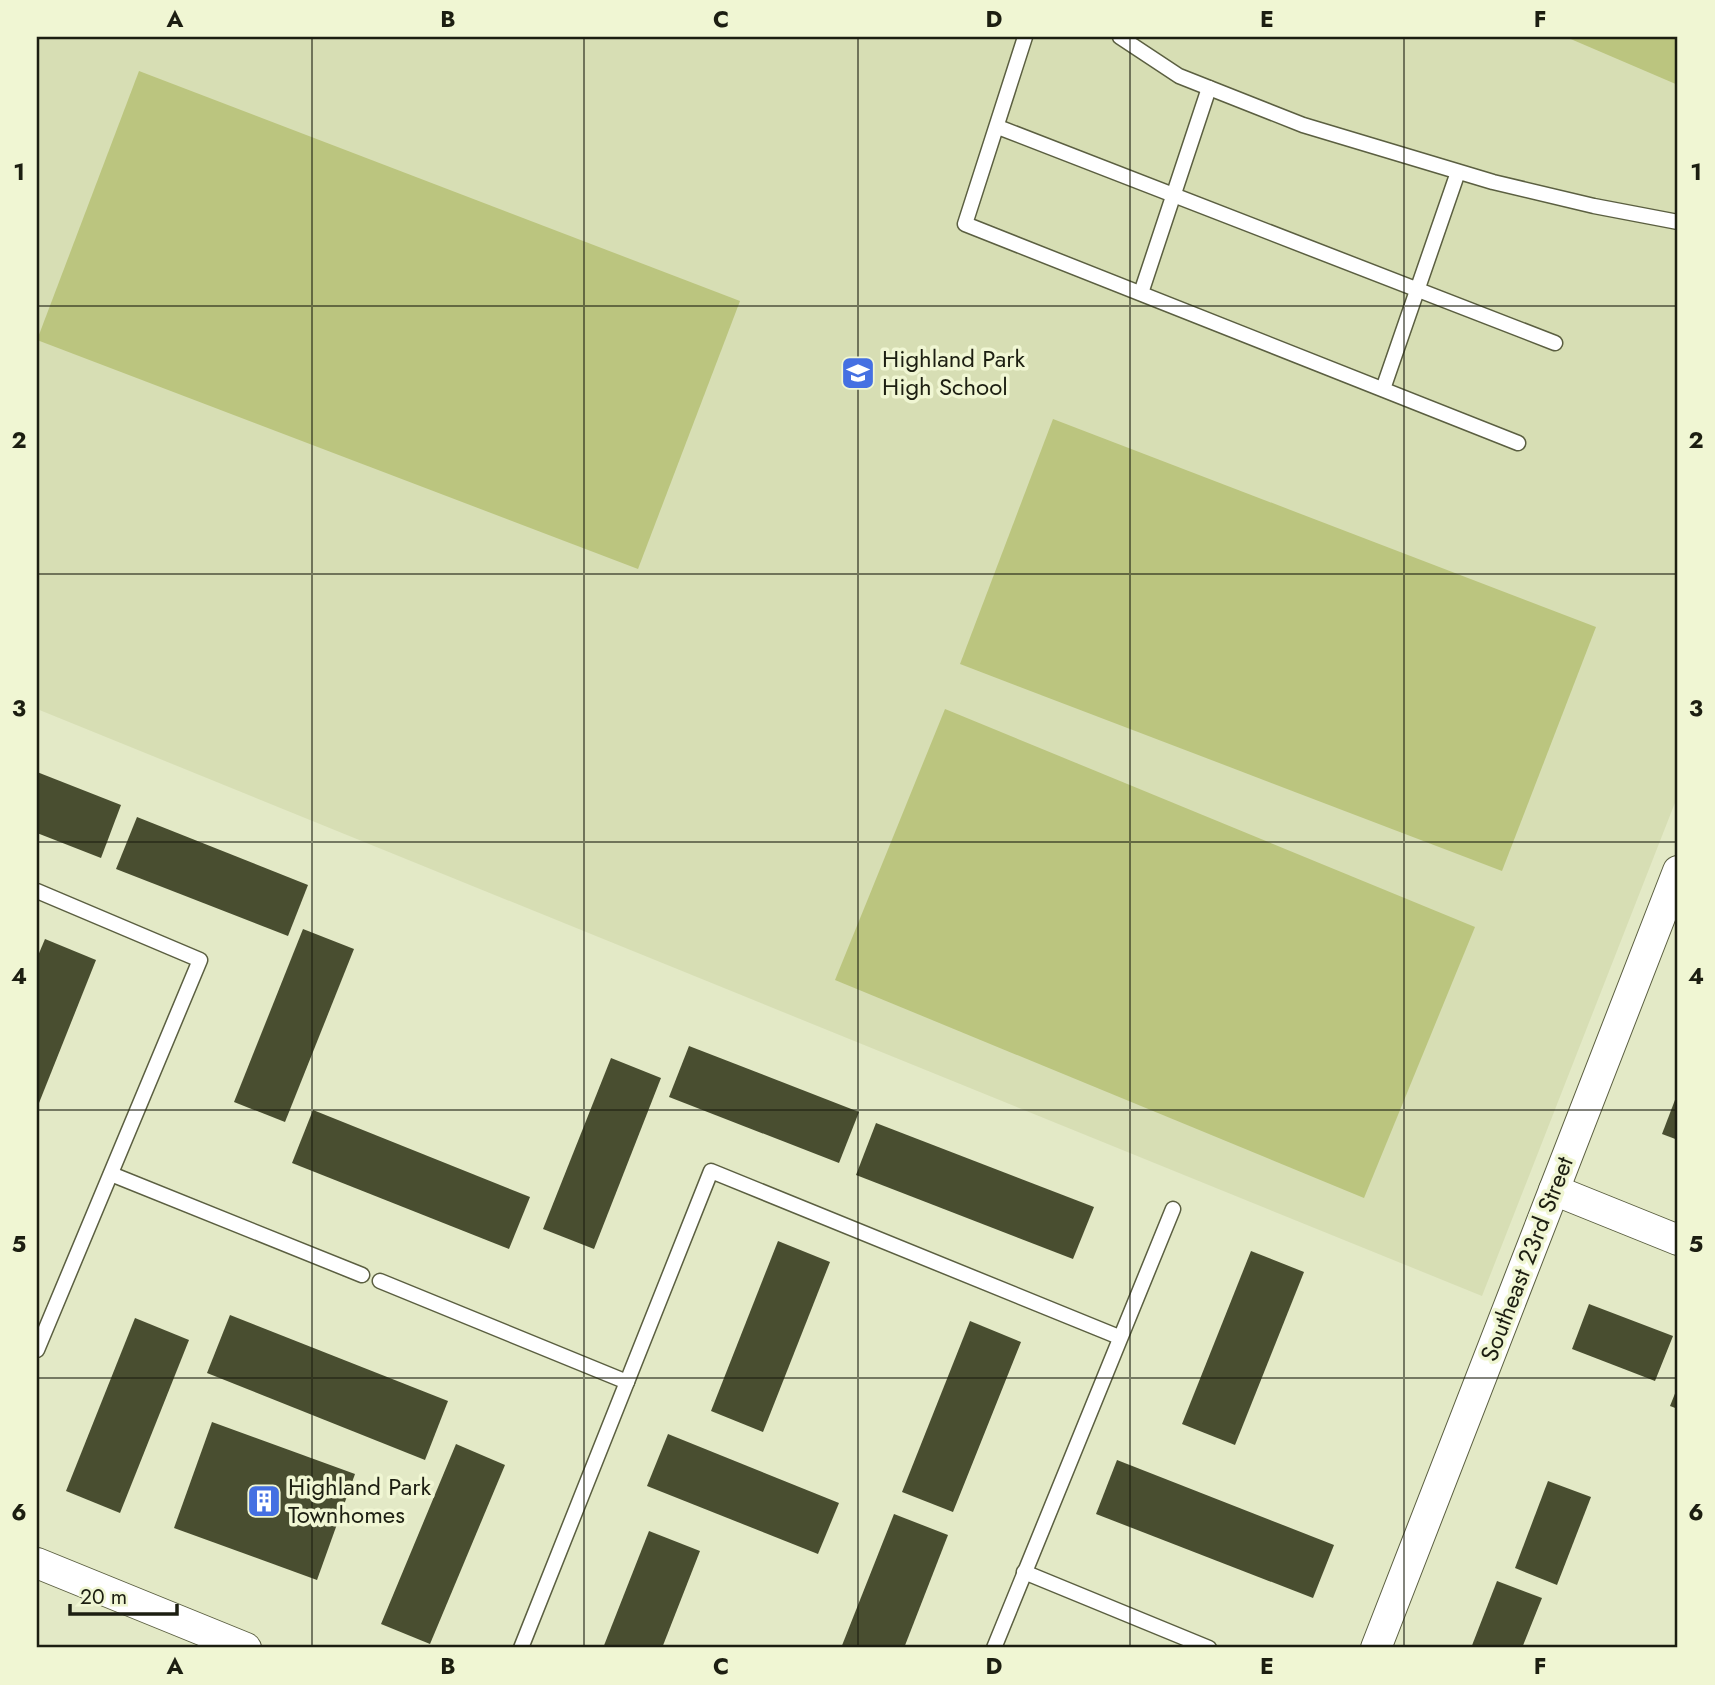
<svg xmlns="http://www.w3.org/2000/svg" width="1715" height="1685" font-family="Jost,sans-serif">
	<style>
		.built { fill: #d7deb4 }
		.grass { fill: #bbc57f }
		.building { fill: #494e30 }
		.lines { fill: none; stroke-linecap: round; stroke-linejoin: round }
		.lane-casing { stroke: #5b5f41; stroke-width: 17 }
		.street-casing { stroke: #5b5f41; stroke-width: 32 }
		.lane { stroke: #fff; stroke-width: 14 }
		.street { stroke: #fff; stroke-width: 30 }
		.grid { fill: none; stroke: #1c1e11; stroke-width: 2; stroke-opacity: 0.55 }
		.labels { text-anchor: middle; stroke-width: 7; stroke-linejoin: round; paint-order: stroke }
		.poi-label { font-size: 24px; fill: #1c1e11; stroke: #f0f6d3; text-anchor: start }
		.street-label { font-size: 24px; fill: #1c1e11; stroke: #f0f6d3 }
		.neatline { fill: none; stroke: #1c1e11; stroke-width: 2.5 }
		.grid-label { font-size: 23px; text-anchor: middle; font-weight: bold; fill: #1c1e11 }
	</style>
	<rect width="100%" height="100%" fill="#e3e9c6"/>
	<path class="built" d="M37,37H1678V795L1482,1296L37,709Z"/>
	<g class="grass">
		<path d="M1566,37H1678V85Z"/>
		<path d="M139,71L740,301L638,569L37,340Z"/>
		<path d="M1053,419L1596,627L1502,871L960,664Z"/>
		<path d="M945,709L1475,927L1364,1198L835,980Z"/>
	</g>
	<g class="building">
		<path d="M37,772L121,805L101,858L37,833Z"/>
		<path d="M137,817L308,885L288,936L116,869Z"/>
		<path d="M303,929L354,949L285,1122L234,1102Z"/>
		<path d="M45,939L96,960L37,1108V958Z"/>
		<path d="M689,1046L859,1112L839,1163L669,1097Z"/>
		<path d="M611,1058L661,1078L594,1249L543,1229Z"/>
		<path d="M1678,1092V1140L1662,1134Z"/>
		<path d="M313,1110L530,1197L509,1249L292,1163Z"/>
		<path d="M876,1123L1094,1207L1073,1259L856,1175Z"/>
		<path d="M778,1241L830,1262L763,1432L711,1411Z"/>
		<path d="M1251,1251L1304,1272L1235,1445L1182,1424Z"/>
		<path d="M1589,1304L1673,1336L1655,1381L1572,1349Z"/>
		<path d="M230,1315L448,1401L425,1460L207,1373Z"/>
		<path d="M135,1318L189,1340L120,1513L66,1491Z"/>
		<path d="M970,1321L1021,1342L953,1512L902,1492Z"/>
		<path d="M1678,1386V1409L1670,1406Z"/>
		<path d="M212,1422L355,1474L317,1580L174,1528Z"/>
		<path d="M668,1434L839,1503L818,1554L647,1486Z"/>
		<path d="M456,1444L505,1465L430,1644L381,1624Z"/>
		<path d="M1117,1460L1334,1545L1313,1598L1096,1514Z"/>
		<path d="M1548,1481L1591,1497L1557,1585L1515,1568Z"/>
		<path d="M894,1514L948,1535L904,1648H841Z"/>
		<path d="M649,1531L700,1551L662,1648H603Z"/>
		<path d="M1497,1581L1542,1598L1522,1648H1471Z"/>
	</g>
	<g class="lines">
		<g class="lane-casing">
			<g id="lane">
				<path d="M1025,37L965,224L1518,443"/>
				<path d="M1120,37L1179,76L1303,125L1493,182L1594,206L1678,222"/>
				<path d="M998,127L1555,343"/>
				<path d="M1141,293L1209,88"/>
				<path d="M1383,389L1458,172"/>
				<path d="M37,891L200,960L37,1350"/>
				<path d="M111,1174L362,1275"/>
				<path d="M380,1281L627,1382"/>
				<path d="M1024,1572L1209,1648"/>
				<path d="M521,1648L711,1171L1119,1337"/>
				<path d="M994,1648L1173,1209"/>
			</g>
		</g>
		<g class="street-casing">
			<g id="street">
				<path d="M1554,1190L1678,1240"/>
				<path d="M37,1563L246,1648"/>
				<path d="M1376,1648L1678,871"/>
			</g>
		</g>
		<use href="#lane" class="lane"/>
		<use href="#street" class="street"/>
	</g>
	<path class="grid" d="M312,37V1648M584,37V1648M858,37V1648M1130,37V1648M1404,37V1648M37,306H1678M37,574H1678M37,842H1678M37,1110H1678M37,1378H1678"/>
	<defs>
		<g id="school-square" transform="scale(1.75)"><rect x="-9" y="-9" width="18" height="18" rx="4" fill="#4570e2" stroke="#f0f6d3"/><path d="M0-5L7-2L0 1L-7-2ZM-4 1L0 2.5L4 1V4Q0 6-4 4Z" fill="#fff"/></g>
		<g id="building-square" transform="scale(1.75)"><rect x="-9" y="-9" width="18" height="18" rx="4" fill="#4570e2" stroke="#f0f6d3"/><path d="M-4-6H4V6H1V3H-1V6H-4ZM-2.5-4.3h1.7v1.8h-1.7ZM.8-4.3h1.7v1.8H.8ZM-2.5-1h1.7V.8h-1.7ZM.8-1h1.7V.8H.8Z" fill="#fff"/></g>
	</defs>
	<g fill-rule="evenodd">
		<use href="#school-square" x="858" y="373"/>
		<use href="#building-square" x="264" y="1501"/>
	</g>
	<g class="labels">
		<g class="poi-label">
			<text x="882" y="367">Highland Park<tspan x="882" dy="28">High School</tspan></text>
			<text x="288" y="1495">Highland Park<tspan x="288" dy="28">Townhomes</tspan></text>
		</g>
		<g class="street-label">
			<text transform="translate(1527 1259) rotate(-69)" y="8">Southeast 23rd Street</text>
		</g>
	</g>
	<rect width="1715" height="1685" fill="none" stroke="#f0f6d3" stroke-width="77"/>
	<path d="M70 1604v10h107v-10" fill="none" stroke="#1c1e11" stroke-width="3.5"/>
	<text x="80" y="1604" font-size="21" fill="#1c1e11" stroke="#f0f6d3" stroke-width="5" paint-order="stroke">20 m</text>
	<rect x="38" y="38" width="1638" height="1608" class="neatline"/>
	<g class="grid-label">
		<text x="175" y="27">A</text>
		<text x="448" y="27">B</text>
		<text x="721" y="27">C</text>
		<text x="994" y="27">D</text>
		<text x="1267" y="27">E</text>
		<text x="1540" y="27">F</text>
		<text x="19" y="180">1</text>
		<text x="1696" y="180">1</text>
		<text x="19" y="448">2</text>
		<text x="1696" y="448">2</text>
		<text x="19" y="716">3</text>
		<text x="1696" y="716">3</text>
		<text x="19" y="984">4</text>
		<text x="1696" y="984">4</text>
		<text x="19" y="1252">5</text>
		<text x="1696" y="1252">5</text>
		<text x="19" y="1520">6</text>
		<text x="1696" y="1520">6</text>
		<text x="175" y="1674">A</text>
		<text x="448" y="1674">B</text>
		<text x="721" y="1674">C</text>
		<text x="994" y="1674">D</text>
		<text x="1267" y="1674">E</text>
		<text x="1540" y="1674">F</text>
	</g>
</svg>
